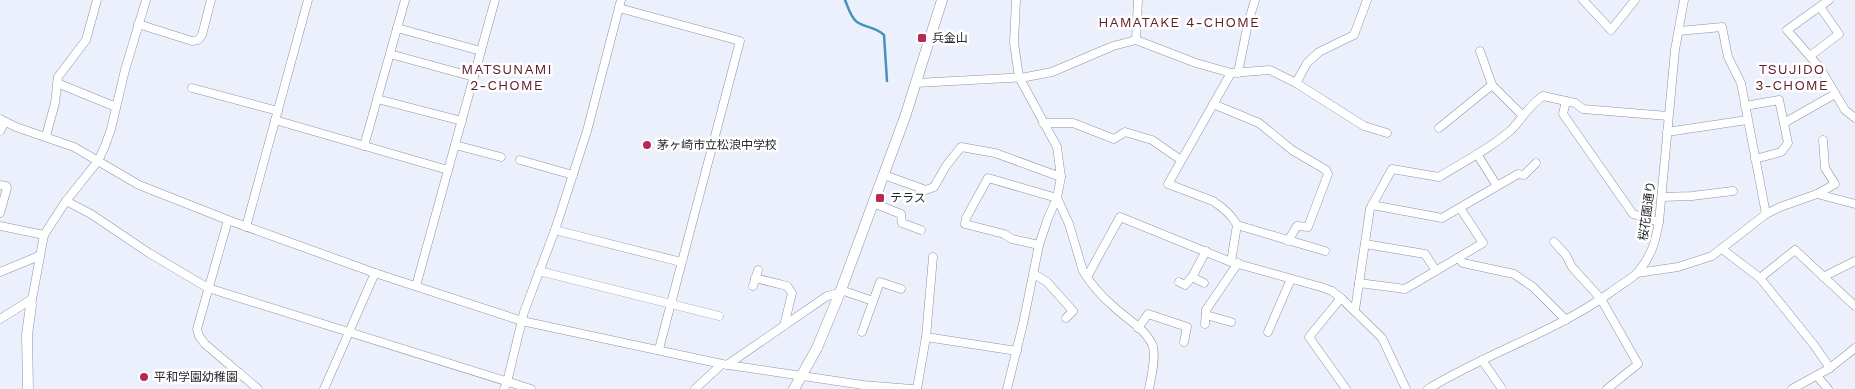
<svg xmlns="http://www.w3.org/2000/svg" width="1855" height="389" font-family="'Work Sans','Noto Sans JP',sans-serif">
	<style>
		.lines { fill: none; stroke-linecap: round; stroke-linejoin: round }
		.stream { stroke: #4394b9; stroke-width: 2.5 }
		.minor-casing { stroke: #8f939f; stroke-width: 9 }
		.tertiary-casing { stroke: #8f939f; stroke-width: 11 }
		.minor { stroke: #fff; stroke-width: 8 }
		.tertiary { stroke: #fff; stroke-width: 10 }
		.poi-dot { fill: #b92951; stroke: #fff; stroke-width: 2 }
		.labels { text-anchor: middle; stroke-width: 5; stroke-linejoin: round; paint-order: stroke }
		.poi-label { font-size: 12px; fill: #27292d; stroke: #fff; text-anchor: start }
		.street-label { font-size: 12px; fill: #27292d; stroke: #fff }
		.neighbourhood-label { font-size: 14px; letter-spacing: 1px; fill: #65202f; stroke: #fff }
	</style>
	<rect width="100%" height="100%" fill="#ecf0fd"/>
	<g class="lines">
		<path class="stream" d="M845,0C848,7 851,18 857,22C866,28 876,27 884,35L887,81"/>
		<g class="minor-casing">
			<g id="minor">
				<path d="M1583,0L1611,30L1635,0"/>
				<path d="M1829,0L1787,30L1820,68L1845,110L1855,118"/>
				<path d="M619,8L740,41L659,349"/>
				<path d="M138,24L192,41L198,40L202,35L211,0"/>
				<path d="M397,28L481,51"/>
				<path d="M1679,31L1722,27L1728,57L1741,83L1766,214"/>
				<path d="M1136,40L1138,0"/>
				<path d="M1480,51L1492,85L1523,116"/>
				<path d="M390,54L474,77"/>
				<path d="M1810,56L1839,34L1820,7"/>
				<path d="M1231,73L1168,184L1213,201C1222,207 1232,215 1237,225L1231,262"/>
				<path d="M1238,73L1248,23L1255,0"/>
				<path d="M57,83L116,107"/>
				<path d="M916,83L1026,77L1052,72L1113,46L1136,40L1196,63L1231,73L1270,70L1296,83L1364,126L1387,133"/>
				<path d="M1296,83L1307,63L1319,52L1354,35L1367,0"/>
				<path d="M192,88L278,111"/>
				<path d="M377,99L462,121"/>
				<path d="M1566,101L1563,114L1633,214L1659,222"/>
				<path d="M1213,104L1259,123L1292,150L1326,170L1328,174L1308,227L1297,226L1288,241"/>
				<path d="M1745,106L1779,100L1788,143L1781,152L1755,159"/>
				<path d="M0,119L16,127L74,147L139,185L228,220L375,273L522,321L722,364L863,385L912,389"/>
				<path d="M275,120L448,170"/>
				<path d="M1043,123H1073L1114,139L1125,132L1152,140L1181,160"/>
				<path d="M1784,123L1835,94"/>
				<path d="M1439,128L1492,85"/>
				<path d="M0,131L5,122"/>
				<path d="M1667,132L1747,120"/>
				<path d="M46,136L55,103L58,77L86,40L97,0"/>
				<path d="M455,145L501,157"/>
				<path d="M364,146L405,0"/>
				<path d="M1477,154L1497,186"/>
				<path d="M520,160L573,175"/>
				<path d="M884,175L926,190L934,187L946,166L961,147L995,153L1061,177"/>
				<path d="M0,185L6,186L7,188L0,213"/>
				<path d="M1817,194L1855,204"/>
				<path d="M1662,197L1692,196L1733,191"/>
				<path d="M66,201L91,214L149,253L208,288L531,389"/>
				<path d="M873,203L901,214L902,223L921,230"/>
				<path d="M1372,205L1442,218L1518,174L1524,175L1536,163"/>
				<path d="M228,220L197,329L199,336L205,344L258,389"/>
				<path d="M1237,225L1325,251"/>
				<path d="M0,226L44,235"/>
				<path d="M246,227L308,0"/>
				<path d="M555,230L681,262"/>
				<path d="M1554,242L1566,255L1572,267L1601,299L1638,364L1607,389"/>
				<path d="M1365,244L1425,254L1436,271"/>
				<path d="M1039,245L1012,239L1004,234L965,224L966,218L988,178L1057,198L1069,224L1083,271C1091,284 1101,296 1113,306C1125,318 1148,330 1153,347C1156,359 1151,377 1149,389"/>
				<path d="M1722,249L1760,278L1814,345L1830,368"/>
				<path d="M1458,258L1463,263L1514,274L1533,287L1566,320"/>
				<path d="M539,271L719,316"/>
				<path d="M0,272L39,256"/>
				<path d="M1637,273L1678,267L1712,256L1766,214L1780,207L1817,194L1835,184L1825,168L1823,140"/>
				<path d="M1034,274L1047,282L1073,311L1066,318"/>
				<path d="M1087,277L1120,217L1231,262L1321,287L1332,291L1341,298L1382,338L1406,389"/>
				<path d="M1823,277L1855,261"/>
				<path d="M755,278L787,286L792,293L784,326"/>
				<path d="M1760,278L1795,250L1855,306"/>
				<path d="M1179,282L1185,285L1192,277"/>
				<path d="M1204,283L1192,277L1206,251"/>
				<path d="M1359,283L1405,289L1483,243L1460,208"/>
				<path d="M416,286L495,0"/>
				<path d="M753,286L758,270"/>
				<path d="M841,290L873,301"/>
				<path d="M1341,298L1309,337L1346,389"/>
				<path d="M31,305L44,235L66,201L98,161L105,146L111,129L125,70L146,0"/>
				<path d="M1355,310L1370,209L1392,169L1439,177C1463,162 1490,149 1511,130C1522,119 1530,104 1543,96L1575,103L1583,109L1668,116"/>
				<path d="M1206,315L1231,322"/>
				<path d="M0,319L32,299"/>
				<path d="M1205,324L1206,310L1238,263"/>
				<path d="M1138,328L1148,314L1187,327L1184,342"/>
				<path d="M862,332L880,282L901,289"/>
				<path d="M1268,332L1291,279"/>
				<path d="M926,337L1017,351"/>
				<path d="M1482,360L1502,389"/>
				<path d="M727,365L827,296L839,293"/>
				<path d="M1817,376L1828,389"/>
				<path d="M197,378L240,373"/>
				<path d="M324,389L375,273"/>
				<path d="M504,389L507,382L524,312L555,230L587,131L621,0"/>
				<path d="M695,389L722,364"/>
				<path d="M917,389L926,337L933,257"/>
				<path d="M1007,389L1023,324L1039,245L1048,218L1057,198L1061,177L1057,147L1019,77L1014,43L1016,0"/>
				<path d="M1428,389C1487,353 1555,332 1611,292C1620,285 1632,279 1639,271C1652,254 1655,243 1659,222L1675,50L1684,0"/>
				<path d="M1792,389L1830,368L1855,348"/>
			</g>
		</g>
		<g class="tertiary-casing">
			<g id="tertiary">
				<path d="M28,389L27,335L31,305"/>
				<path d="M794,389L817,348L841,290L905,117L942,0"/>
			</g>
		</g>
		<use href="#minor" class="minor"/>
		<use href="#tertiary" class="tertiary"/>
	</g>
	<g class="poi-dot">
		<rect x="917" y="33" width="10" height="10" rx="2.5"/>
		<circle cx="647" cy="145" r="5"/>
		<rect x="875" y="193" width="10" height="10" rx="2.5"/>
		<circle cx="144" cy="377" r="5"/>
	</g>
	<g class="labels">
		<g class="poi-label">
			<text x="932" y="42">兵金山</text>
			<text x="657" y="149">茅ヶ崎市立松浪中学校</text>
			<text x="890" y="202">テラス</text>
			<text x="154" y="381">平和学園幼稚園</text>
		</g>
		<g class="street-label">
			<text transform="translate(1647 211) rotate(-82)" y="4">桜花園通り</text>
		</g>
		<g class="neighbourhood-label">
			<text x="1179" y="27">HAMATAKE 4-CHOME</text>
			<text x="507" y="74">MATSUNAMI<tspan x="507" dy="16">2-CHOME</tspan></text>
			<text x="1792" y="74">TSUJIDO<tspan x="1792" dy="16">3-CHOME</tspan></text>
		</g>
	</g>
</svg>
